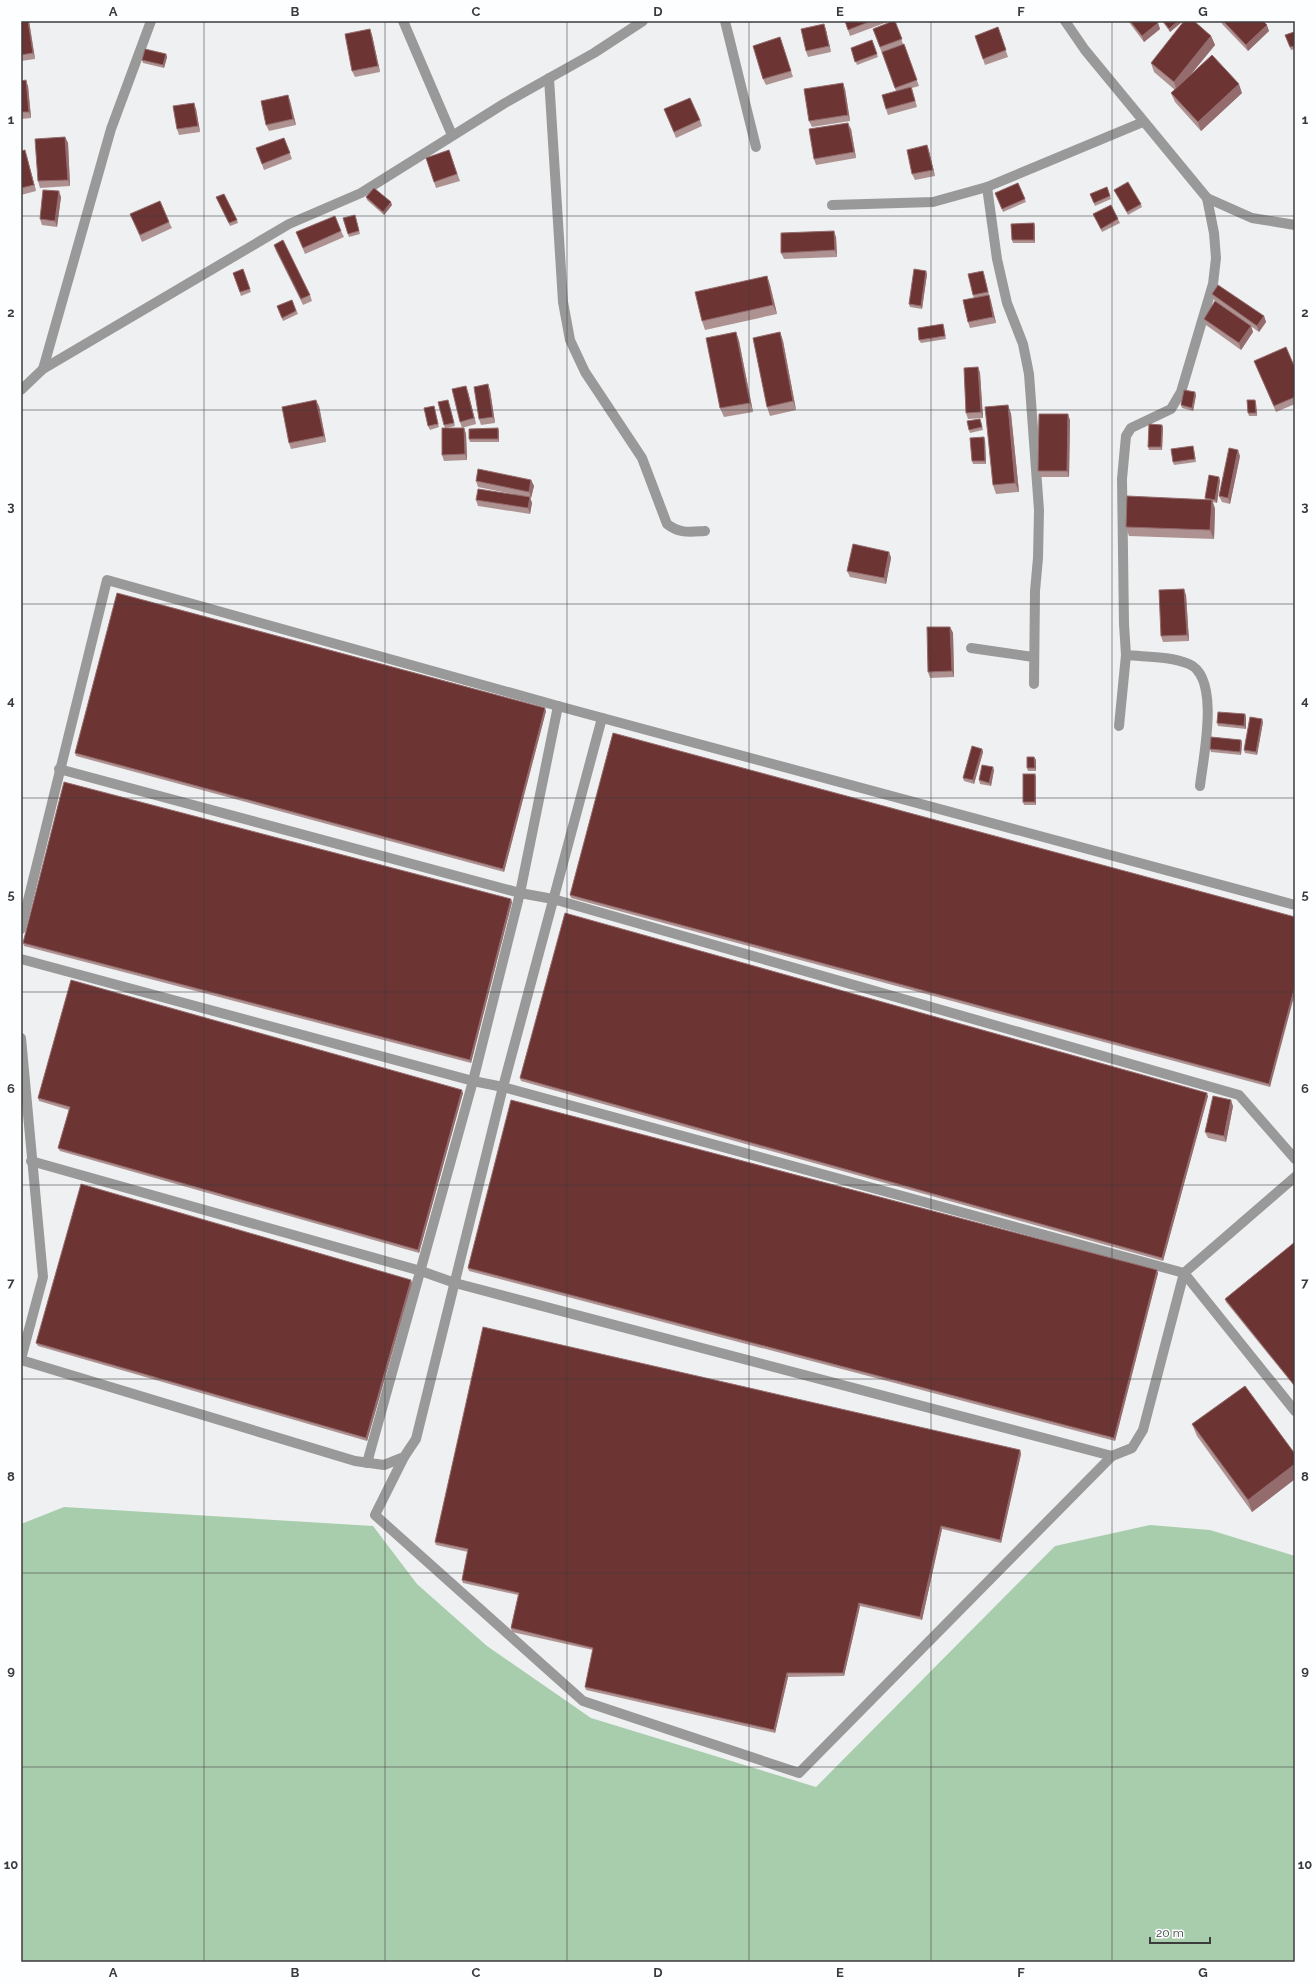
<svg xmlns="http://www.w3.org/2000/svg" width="1316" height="1983" font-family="Raleway,sans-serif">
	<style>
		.green { fill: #a8cdad }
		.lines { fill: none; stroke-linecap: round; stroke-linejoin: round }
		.minor { stroke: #9a9999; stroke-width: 10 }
		.wall { fill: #ae9292 }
		.shaded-wall { fill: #946c6d }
		.building { fill: #6d3434; stroke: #946c6d }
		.grid { fill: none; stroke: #3b3b3c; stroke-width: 1; stroke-opacity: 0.55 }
		.neatline { fill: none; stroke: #3b3b3c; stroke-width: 1.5 }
		.grid-label { font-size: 13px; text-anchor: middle; font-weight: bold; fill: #3b3b3c }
	</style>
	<rect width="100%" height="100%" fill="#eff0f1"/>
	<path class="green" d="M64,1507L373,1526L417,1584L487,1646L591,1718L816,1787L1055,1546L1150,1525L1210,1530L1295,1556V1962H21V1524Z"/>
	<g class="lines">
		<g class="minor">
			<path d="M403,21L452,135"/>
			<path d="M725,21L756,147"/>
			<path d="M1065,21L1085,50L1207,198L1252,218L1295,225"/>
			<path d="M549,78L563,302L570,340L585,372L642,458L667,524C680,534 690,532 705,531"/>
			<path d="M987,187L997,259L1007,303L1023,344L1029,374L1039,510L1038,558L1035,591L1034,684"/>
			<path d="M832,205L933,202L987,187L1143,122"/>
			<path d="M43,369L111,129L151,21"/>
			<path d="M21,390L43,369L289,224L361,193L505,103L594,53L643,21"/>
			<path d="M971,648L1033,657"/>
			<path d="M1119,726L1126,655"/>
			<path d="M59,769L520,893L553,899L1239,1095L1295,1159"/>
			<path d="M1200,786C1203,758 1221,678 1189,664C1170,656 1146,657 1126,655L1124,624L1122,479L1126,436L1131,428L1171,409L1181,392L1213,284L1216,258L1214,233L1207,198"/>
			<path d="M21,929L107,580L558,706L1295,905"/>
			<path d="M21,959L473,1081L503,1087L1184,1273L1295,1411"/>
			<path d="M21,1038L43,1277L21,1359"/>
			<path d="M31,1161L421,1271L455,1283L1112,1456L1132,1448L1143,1430L1184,1273L1295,1177"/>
			<path d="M21,1360L355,1461L384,1465L404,1457L416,1439L503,1087L602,718"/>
			<path d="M404,1457L375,1515L583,1701L799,1773L1112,1456"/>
			<path d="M367,1463L473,1081L520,893L558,706"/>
		</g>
	</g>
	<g class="wall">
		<path d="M21,21H29L35,59L21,61Z"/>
		<path d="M845,21H890L850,36Z"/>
		<path d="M895,21L903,44H904L919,86L912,88L917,107L888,115L886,109L896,91L873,29Z"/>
		<path d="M1128,21H1160L1158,23L1160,29L1144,42Z"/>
		<path d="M1162,21H1183L1170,32Z"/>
		<path d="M1221,21H1263L1269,31L1248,51L1222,24Z"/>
		<path d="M824,24L826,30L831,52L808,57L806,51Z"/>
		<path d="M998,27L1008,57L985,65L975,36Z"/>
		<path d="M372,35L380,72L355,77L352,71Z"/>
		<path d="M1285,35H1295V49L1291,50Z"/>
		<path d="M1211,36L1215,45L1188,78L1242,93L1201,131L1175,102L1171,93L1175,90L1154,72L1151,63Z"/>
		<path d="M780,37L793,77L766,85L763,79Z"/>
		<path d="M872,40L878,57L857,65L851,48Z"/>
		<path d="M166,54L167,57L164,68L143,63L142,60Z"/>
		<path d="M21,81L28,86L31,118L21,119Z"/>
		<path d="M845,89L850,121L812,127L809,121Z"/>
		<path d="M288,95L290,101L296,125L269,131L266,125Z"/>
		<path d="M196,109L200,132L179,135L177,129Z"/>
		<path d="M664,109L700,120L702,126L676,138Z"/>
		<path d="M851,129L856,158L816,165L814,159Z"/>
		<path d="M65,137L68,143L70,186L40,188L38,181Z"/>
		<path d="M284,138L292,159L264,170L256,148Z"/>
		<path d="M927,145L929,151L935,176L915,180L912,174Z"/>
		<path d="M449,150L460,181L436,188L426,158Z"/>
		<path d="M21,151L27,157L36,191L21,195Z"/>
		<path d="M1018,183L1026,202L1003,212L995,193Z"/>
		<path d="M1107,187L1111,199L1095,206L1090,194Z"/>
		<path d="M1114,190L1141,204L1142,207L1128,215Z"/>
		<path d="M61,197L57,227L42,225L40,219Z"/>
		<path d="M216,197L237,220L238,223L230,226Z"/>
		<path d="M366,197L392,205L384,215L367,200Z"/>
		<path d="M130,214L169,222L172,228L142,242Z"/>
		<path d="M1093,214L1118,219L1120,223L1102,232Z"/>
		<path d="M343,218H356L360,234L349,237Z"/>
		<path d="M1034,223L1035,227V243H1013L1012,240Z"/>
		<path d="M341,231L344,237L305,254L296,232Z"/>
		<path d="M836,237L837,257L784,259L781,253Z"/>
		<path d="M274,245L310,295L312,301L303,305L276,251Z"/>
		<path d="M243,269L251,292L241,296L233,273Z"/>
		<path d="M927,274L922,309L910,307L909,304Z"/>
		<path d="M984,274L996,323L970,328L968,322L974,298L973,295Z"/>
		<path d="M767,276L770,285L777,314L705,330L702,321Z"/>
		<path d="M1212,294L1264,316L1266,322L1259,332L1214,300Z"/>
		<path d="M292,300L298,314L283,321L277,306Z"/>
		<path d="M1204,319L1251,326L1253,332L1241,350L1206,325Z"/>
		<path d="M944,327L946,339L921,343L919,340Z"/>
		<path d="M736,332L739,341L753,412L724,417L720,408Z"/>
		<path d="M780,332L783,341L796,410L770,416L767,407Z"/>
		<path d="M1254,361L1295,368V404L1276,412Z"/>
		<path d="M978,367L980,373L983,418L968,419L966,413Z"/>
		<path d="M490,390L495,423L481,425L479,419Z"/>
		<path d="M468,392L476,424L462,428L460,422Z"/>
		<path d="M1196,395L1193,411L1182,408L1181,405Z"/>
		<path d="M1255,400L1256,403L1257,416H1249L1248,413Z"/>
		<path d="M449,403L455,426L446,428H464L466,434L467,460L444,461L442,455L445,428L444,425Z"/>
		<path d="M1008,405L1011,414L1019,492L996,494L993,485Z"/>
		<path d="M319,406L326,442L291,449L289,443Z"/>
		<path d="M434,406L439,427L430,430L428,426Z"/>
		<path d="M1070,420L1069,477H1041L1038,471Z"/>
		<path d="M981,422L983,430L970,433L969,430Z"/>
		<path d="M1162,425L1163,428L1162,450H1149L1148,447Z"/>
		<path d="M499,431V442H470L469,439Z"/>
		<path d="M985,440L986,464H973L972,461Z"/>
		<path d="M1193,446L1194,449L1196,462L1174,465L1173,462Z"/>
		<path d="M1240,456L1230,504L1222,502L1219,496Z"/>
		<path d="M531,480L534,486L531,498H530L532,503L530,514L478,506L476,500L513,494L478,487L476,481Z"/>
		<path d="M1220,480L1217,503L1213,502L1215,509L1214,539L1129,536L1126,527L1205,500V498Z"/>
		<path d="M889,552L891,558L886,584L850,577L847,571Z"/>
		<path d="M1186,595L1189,641L1163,642L1161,636Z"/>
		<path d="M950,627L953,633L954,677L930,678L928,672Z"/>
		<path d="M546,711L504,872L76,756L75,753Z"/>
		<path d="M1246,717V729L1218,726L1217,723Z"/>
		<path d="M1263,722L1257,755L1245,753L1244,750Z"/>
		<path d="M1241,740L1242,743L1241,755L1211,752L1210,749Z"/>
		<path d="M982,749L983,752L974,784L964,781L963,778Z"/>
		<path d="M1034,757L1036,760V771H1028L1027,768Z"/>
		<path d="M994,770L991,786L980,784L979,780Z"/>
		<path d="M1036,777V805H1024L1023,802Z"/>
		<path d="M570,895L1295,917L1270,1087L571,898Z"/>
		<path d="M512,902L471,1063L24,946L23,943Z"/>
		<path d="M520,1078L1208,1096L1163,1261L521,1081Z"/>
		<path d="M463,1093L419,1253L60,1151L58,1148L69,1110L39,1101L38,1098Z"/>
		<path d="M1233,1106L1226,1142L1208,1138L1205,1132Z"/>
		<path d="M1295,1242V1387L1226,1302L1225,1299Z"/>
		<path d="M468,1268L1157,1270L1158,1273L1115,1441L469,1271Z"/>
		<path d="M412,1283L367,1441L38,1346L36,1343Z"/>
		<path d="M1192,1424L1295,1454V1479L1252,1512L1197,1436Z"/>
		<path d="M1020,1450L1021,1454L1001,1543L942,1529L922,1620L860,1606L844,1676L788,1677L775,1733L586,1690L585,1687L593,1650L512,1632L511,1628L518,1595L463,1583L462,1580L468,1552L436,1545L435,1542Z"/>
	</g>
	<g class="shaded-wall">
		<path d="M28,21H29L35,59L33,53Z"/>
		<path d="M1178,21H1183L1170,32L1169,29Z"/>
		<path d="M1158,23L1160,29L1144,42L1142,36Z"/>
		<path d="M824,24L826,30L831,52L829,46Z"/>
		<path d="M1267,25L1269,31L1248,51L1246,45Z"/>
		<path d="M370,29L372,35L380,72L378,66Z"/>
		<path d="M1211,36L1215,45L1177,91L1174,82Z"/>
		<path d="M166,54L167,57L164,68L163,65Z"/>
		<path d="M26,80L28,86L31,118L29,112Z"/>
		<path d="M843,83L845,89L850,121L848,115Z"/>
		<path d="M1239,84L1242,93L1201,131L1198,122Z"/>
		<path d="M288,95L290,101L296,125L293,119Z"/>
		<path d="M194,103L196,109L200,132L198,126Z"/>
		<path d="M848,123L851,129L856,158L854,152Z"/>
		<path d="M65,137L68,143L70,186L68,180Z"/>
		<path d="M927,145L929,151L935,176L933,170Z"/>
		<path d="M25,150L27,157L36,191L34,185Z"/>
		<path d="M59,191L61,197L57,227L55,221Z"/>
		<path d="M391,202L392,205L384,215L383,212Z"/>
		<path d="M1034,223L1035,227V243L1034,240Z"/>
		<path d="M834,231L836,237L837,257L835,250Z"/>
		<path d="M926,271L927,274L922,309L921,306Z"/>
		<path d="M767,276L770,285L777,314L773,305Z"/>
		<path d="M989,295L991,301L996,323L993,317Z"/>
		<path d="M1264,316L1266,322L1259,332L1257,326Z"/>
		<path d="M1251,326L1253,332L1241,350L1239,343Z"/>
		<path d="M736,332L739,341L753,412L750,403Z"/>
		<path d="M780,332L783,341L796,410L793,401Z"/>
		<path d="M978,367L980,373L983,418L981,412Z"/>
		<path d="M488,384L490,390L495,423L493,417Z"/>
		<path d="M466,386L468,392L476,424L474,418Z"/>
		<path d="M1195,392L1196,395L1193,411L1192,408Z"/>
		<path d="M316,400L319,406L326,442L324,436Z"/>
		<path d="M1255,400L1256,403L1257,416L1256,413Z"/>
		<path d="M1008,405L1011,414L1019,492L1015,483Z"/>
		<path d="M1068,414L1070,420L1069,477L1067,471Z"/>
		<path d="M1162,425L1163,428L1162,450L1161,447Z"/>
		<path d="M464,428L466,434L467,460L465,454Z"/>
		<path d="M498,428L499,431V442L498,439Z"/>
		<path d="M984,437L985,440L986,464L985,461Z"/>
		<path d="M1238,450L1240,456L1230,504L1228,498Z"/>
		<path d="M1219,477L1220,480L1217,503L1215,500Z"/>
		<path d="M531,480L534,486L531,498L529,492Z"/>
		<path d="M530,497L532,503L530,514L528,508Z"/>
		<path d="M1212,500L1215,509L1214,539L1210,530Z"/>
		<path d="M889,552L891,558L886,584L884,578Z"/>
		<path d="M1184,589L1186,595L1189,641L1187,635Z"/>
		<path d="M950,627L953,633L954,677L952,671Z"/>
		<path d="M545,708L546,711L504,872L503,869Z"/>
		<path d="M1245,714L1246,717V729L1244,726Z"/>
		<path d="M1262,719L1263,722L1257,755L1256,752Z"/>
		<path d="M1241,740L1242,743L1241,755L1240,752Z"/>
		<path d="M982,749L983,752L974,784L973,780Z"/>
		<path d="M1034,757L1036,760V771L1035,768Z"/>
		<path d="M993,767L994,770L991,786L989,783Z"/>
		<path d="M1035,774L1036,777V805L1035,802Z"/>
		<path d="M511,899L512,902L471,1063L470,1060Z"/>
		<path d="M1295,986V993L1270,1087L1269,1084Z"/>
		<path d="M462,1090L463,1093L419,1253L418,1250Z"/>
		<path d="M1207,1093L1208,1096L1163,1261L1162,1258Z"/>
		<path d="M1231,1100L1233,1106L1226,1142L1224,1136Z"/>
		<path d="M1157,1270L1158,1273L1115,1441L1114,1438Z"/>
		<path d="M411,1280L412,1283L367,1441L366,1438Z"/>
		<path d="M1020,1450L1021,1454L1001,1543L1000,1540Z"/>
		<path d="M1295,1464V1479L1252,1512L1248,1500Z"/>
		<path d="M941,1526L942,1529L922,1620L920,1617Z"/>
		<path d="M859,1603L860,1606L844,1676L843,1673Z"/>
		<path d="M787,1673L788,1677L775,1733L774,1730Z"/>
	</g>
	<g class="building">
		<path d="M21,21H28L33,53L21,55Z"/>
		<path d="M845,21H871L848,30Z"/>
		<path d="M893,21H895L902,39L880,47L873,29Z"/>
		<path d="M1130,21H1157L1158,23L1142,36Z"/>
		<path d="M1163,21H1178L1169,29Z"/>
		<path d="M1184,21H1194L1211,36L1174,82L1151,63Z"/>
		<path d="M1223,21H1263L1267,25L1246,45Z"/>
		<path d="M824,24L829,46L806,51L801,29Z"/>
		<path d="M998,27L1006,50L983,59L975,36Z"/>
		<path d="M370,29L378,66L352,71L345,34Z"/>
		<path d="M1294,32L1295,35V46L1290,47L1285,35Z"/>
		<path d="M780,37L791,71L763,79L753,46Z"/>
		<path d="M872,40L877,54L855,62L851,48Z"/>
		<path d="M904,44L917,80L895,88L882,52Z"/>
		<path d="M145,49L166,54L163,65L142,60Z"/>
		<path d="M1212,55L1239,84L1198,122L1171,93Z"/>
		<path d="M26,80L29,112H21V81Z"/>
		<path d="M843,83L848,115L809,121L804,89Z"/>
		<path d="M911,87L915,101L886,109L882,95Z"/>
		<path d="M288,95L293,119L266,125L261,101Z"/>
		<path d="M690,98L700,120L674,132L664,109Z"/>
		<path d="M194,103L198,126L177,129L173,106Z"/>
		<path d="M848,123L854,152L814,159L809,129Z"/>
		<path d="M65,137L68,180L38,181L35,139Z"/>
		<path d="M284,138L290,153L262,164L256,148Z"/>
		<path d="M927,145L933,170L912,174L907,150Z"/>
		<path d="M25,150L34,185L21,188V151Z"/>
		<path d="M449,150L457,174L434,182L426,158Z"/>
		<path d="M1128,182L1141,204L1127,212L1114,190Z"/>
		<path d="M1018,183L1025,199L1002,209L995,193Z"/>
		<path d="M1107,187L1110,196L1094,203L1090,194Z"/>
		<path d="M374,188L391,202L383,212L366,197Z"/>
		<path d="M43,190L59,191L55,221L40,219Z"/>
		<path d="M224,194L237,220L229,223L216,197Z"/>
		<path d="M160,201L169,222L140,235L130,214Z"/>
		<path d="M1111,205L1118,219L1101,229L1093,214Z"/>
		<path d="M355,215L359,231L348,234L343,218Z"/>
		<path d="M335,216L341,231L303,248L296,232Z"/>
		<path d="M1034,223V240H1012L1011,224Z"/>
		<path d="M834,231L835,250L781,253V233Z"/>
		<path d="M283,240L310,295L301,299L274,245Z"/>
		<path d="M243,269L250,289L240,292L233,273Z"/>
		<path d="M914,269L926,271L921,306L909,304Z"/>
		<path d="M983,271L988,292L973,295L968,274Z"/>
		<path d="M767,276L773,305L702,321L695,292Z"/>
		<path d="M1218,285L1264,316L1257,326L1212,294Z"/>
		<path d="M989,295L993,317L968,322L963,300Z"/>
		<path d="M292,300L296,311L282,318L277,306Z"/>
		<path d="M1215,301L1251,326L1239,343L1204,319Z"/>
		<path d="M943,324L945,336L919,340L918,328Z"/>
		<path d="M736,332L750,403L720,408L706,338Z"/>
		<path d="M780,332L793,401L767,407L753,338Z"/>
		<path d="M1286,347L1295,368V397L1274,406L1254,361Z"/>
		<path d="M978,367L981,412L966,413L964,368Z"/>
		<path d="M488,384L493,417L479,419L474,387Z"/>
		<path d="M466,386L474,418L460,422L452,389Z"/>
		<path d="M1184,390L1195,392L1192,408L1181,405Z"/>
		<path d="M316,400L324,436L289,443L282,407Z"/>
		<path d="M448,400L454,423L444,425L438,402Z"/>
		<path d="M1247,400H1255L1256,413H1248Z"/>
		<path d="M1008,405L1015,483L993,485L985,407Z"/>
		<path d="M434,406L438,424L428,426L424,408Z"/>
		<path d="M1039,414H1068L1067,471H1038Z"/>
		<path d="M980,419L982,427L969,430L967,421Z"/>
		<path d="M1149,424L1162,425L1161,447H1148Z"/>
		<path d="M442,428H464L465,454L442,455Z"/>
		<path d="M498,428V439H469V429Z"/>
		<path d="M984,437L985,461H972L970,438Z"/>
		<path d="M1193,446L1195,459L1173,462L1171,449Z"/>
		<path d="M1229,448L1238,450L1228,498L1219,496Z"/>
		<path d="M478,469L531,480L529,492L476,481Z"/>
		<path d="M1209,475L1219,477L1215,500L1205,498Z"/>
		<path d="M478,489L530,497L528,508L476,500Z"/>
		<path d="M1127,496L1212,500L1210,530L1126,527Z"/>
		<path d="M853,544L889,552L884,578L847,571Z"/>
		<path d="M1184,589L1187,635L1161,636L1159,590Z"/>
		<path d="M117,593L545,708L503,869L75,753Z"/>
		<path d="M927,627H950L952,671L928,672Z"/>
		<path d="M1218,712L1245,714L1244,726L1217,723Z"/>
		<path d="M1250,717L1262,719L1256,752L1244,750Z"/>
		<path d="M613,733L1295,917V986L1269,1084L570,895Z"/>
		<path d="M1211,737L1241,740L1240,752L1210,749Z"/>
		<path d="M972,746L982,749L973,780L963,778Z"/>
		<path d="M1027,757H1034L1035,768H1027Z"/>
		<path d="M982,765L993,767L989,783L979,780Z"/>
		<rect x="1023" y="774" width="12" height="28"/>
		<path d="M64,782L511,899L470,1060L23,943Z"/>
		<path d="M565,913L1207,1093L1162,1258L520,1078Z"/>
		<path d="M71,980L462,1090L418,1250L58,1148L70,1107L38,1098Z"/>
		<path d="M1213,1096L1231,1100L1224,1136L1205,1132Z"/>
		<path d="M511,1100L1157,1270L1114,1438L468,1268Z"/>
		<path d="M81,1184L411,1280L366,1438L36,1343Z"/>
		<path d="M1295,1242V1386L1225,1299Z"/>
		<path d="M483,1327L1020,1450L1000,1540L941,1526L920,1617L859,1603L843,1673H787L774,1730L585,1687L593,1648L511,1628L519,1593L462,1580L468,1549L435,1542Z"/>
		<path d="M1245,1386L1295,1454V1464L1248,1500L1192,1424Z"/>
	</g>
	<path class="grid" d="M204,21V1962M385,21V1962M567,21V1962M749,21V1962M931,21V1962M1112,21V1962M21,216H1295M21,410H1295M21,604H1295M21,798H1295M21,992H1295M21,1185H1295M21,1379H1295M21,1573H1295M21,1767H1295"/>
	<rect width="1316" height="1983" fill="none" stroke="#fdfeff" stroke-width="44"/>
	<path d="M1150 1937v6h60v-6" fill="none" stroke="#3b3b3c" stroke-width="2"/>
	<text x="1156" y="1937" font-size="12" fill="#3b3b3c" stroke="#fdfeff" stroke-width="3" paint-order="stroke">20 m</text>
	<rect x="22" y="22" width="1272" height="1939" class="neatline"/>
	<g class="grid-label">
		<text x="113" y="16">A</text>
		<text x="295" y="16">B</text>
		<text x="476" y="16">C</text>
		<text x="658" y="16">D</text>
		<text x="840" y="16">E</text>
		<text x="1021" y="16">F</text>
		<text x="1203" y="16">G</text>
		<text x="11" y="124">1</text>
		<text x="1305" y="124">1</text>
		<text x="11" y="317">2</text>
		<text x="1305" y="317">2</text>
		<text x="11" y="511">3</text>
		<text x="1305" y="511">3</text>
		<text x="11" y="705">4</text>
		<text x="1305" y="705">4</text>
		<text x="11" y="899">5</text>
		<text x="1305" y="899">5</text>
		<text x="11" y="1093">6</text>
		<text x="1305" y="1093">6</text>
		<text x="11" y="1287">7</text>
		<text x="1305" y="1287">7</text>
		<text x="11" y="1481">8</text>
		<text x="1305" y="1481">8</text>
		<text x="11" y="1675">9</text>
		<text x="1305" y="1675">9</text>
		<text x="11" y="1869">10</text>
		<text x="1305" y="1869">10</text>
		<text x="113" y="1977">A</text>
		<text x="295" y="1977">B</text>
		<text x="476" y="1977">C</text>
		<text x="658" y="1977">D</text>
		<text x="840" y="1977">E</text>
		<text x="1021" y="1977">F</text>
		<text x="1203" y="1977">G</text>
	</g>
</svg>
